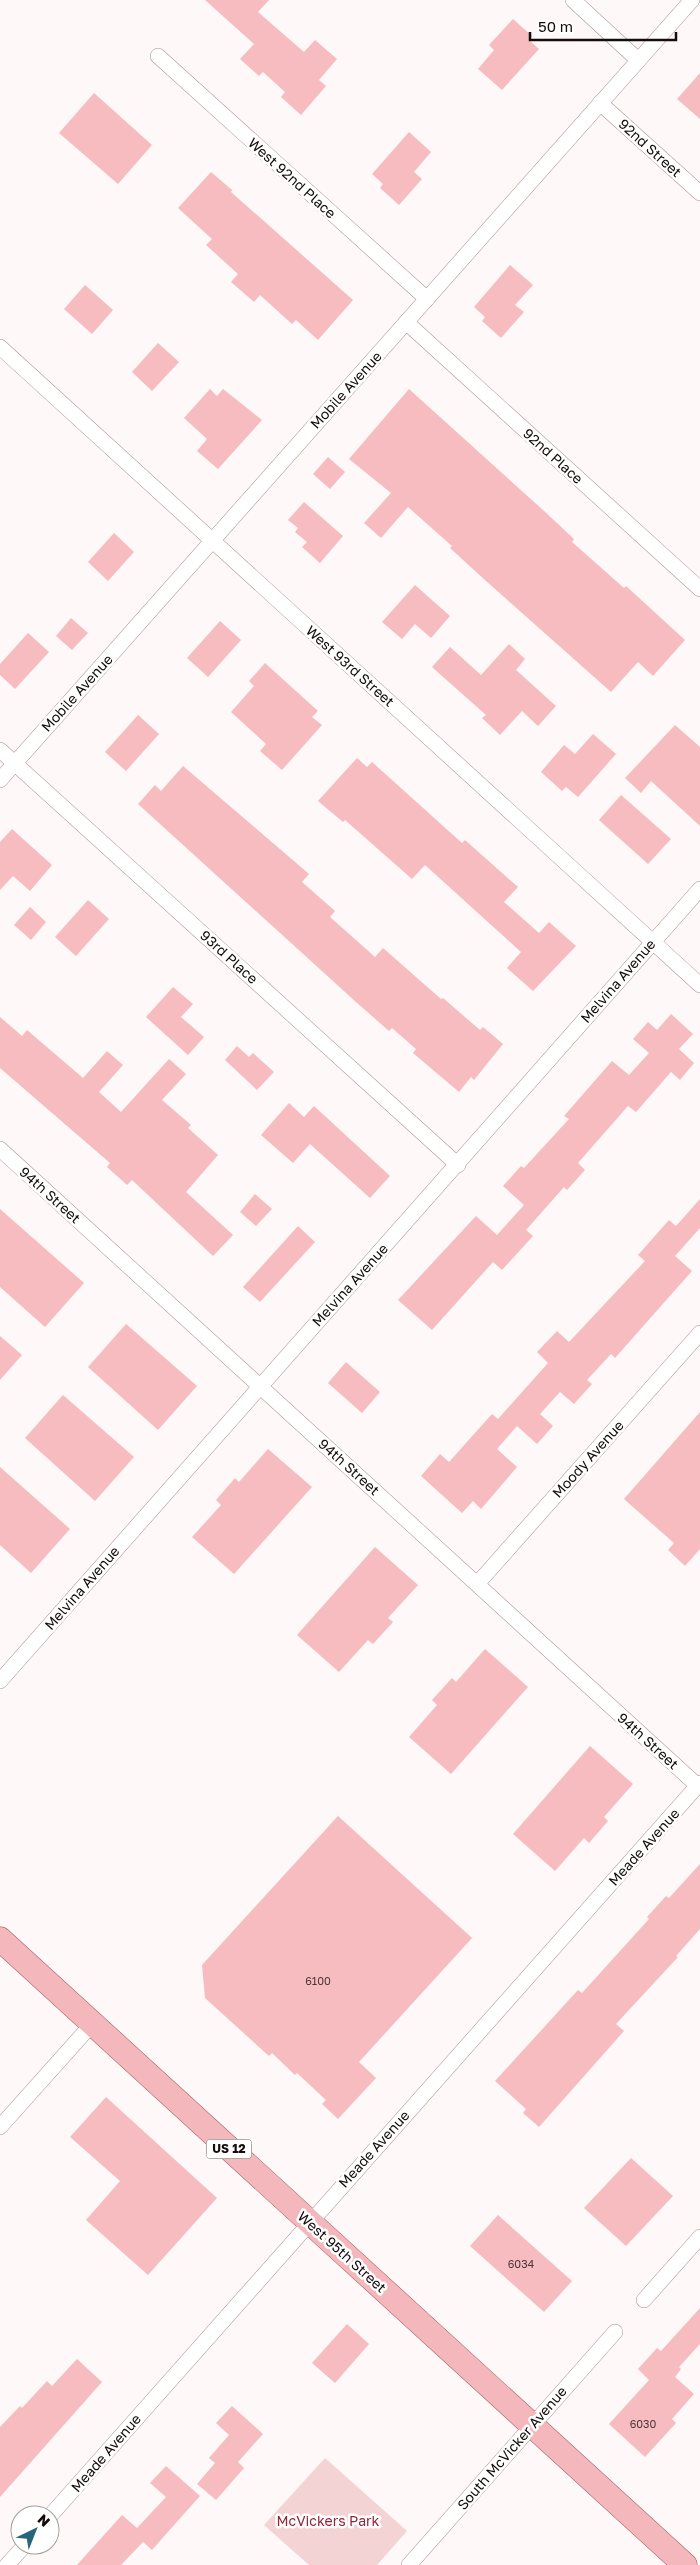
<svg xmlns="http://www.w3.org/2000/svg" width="700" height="2565" font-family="'Golos Text',sans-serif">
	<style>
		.green { fill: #f4d3d5 }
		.building { fill: #f6bcbf }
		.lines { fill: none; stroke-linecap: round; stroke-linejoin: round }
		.minor-casing { stroke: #ac9192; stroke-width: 16 }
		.primary-casing { stroke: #a05c62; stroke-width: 25 }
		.minor { stroke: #fff; stroke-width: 15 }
		.primary { stroke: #f3b7bc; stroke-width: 24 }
		.labels { text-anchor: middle; stroke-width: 5; stroke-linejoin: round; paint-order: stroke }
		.number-label { font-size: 11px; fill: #4d3839 }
		.shield { fill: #fff; stroke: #5b5555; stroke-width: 1 }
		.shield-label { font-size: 12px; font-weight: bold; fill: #150c0c }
		.street-label { font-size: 14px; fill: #150c0c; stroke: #fff }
		.park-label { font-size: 14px; fill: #91273a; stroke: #fff }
	</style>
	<rect width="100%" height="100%" fill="#fef8f8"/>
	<path class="green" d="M325,2458L407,2531L377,2565H309L264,2525Z"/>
	<g class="building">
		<path d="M205,0H269L258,12L304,52L315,40L337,59L319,80L326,86L301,115L281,97L285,92L263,72L259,76L240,59L254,44Z"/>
		<path d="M513,19L532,36L529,40L539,49L502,90L478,69L494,50L489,45Z"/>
		<path d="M700,73V119L677,99Z"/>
		<path d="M94,93L152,145L118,184L59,133Z"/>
		<path d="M409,132L431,152L414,172L422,179L399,205L380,188L383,184L372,174Z"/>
		<path d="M211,172L232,190L231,192L353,300L318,340L296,320L292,324L260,295L254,302L231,282L238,274L206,245L212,239L178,208Z"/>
		<path d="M510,265L533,285L515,305L524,312L501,338L482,321L485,317L474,307Z"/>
		<path d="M85,285L113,310L92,334L64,309Z"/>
		<path d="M158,343L179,362L152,391L132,372Z"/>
		<path d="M210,389L217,396L223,389L262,420L218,469L197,451L207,439L184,418Z"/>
		<path d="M409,389L543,510L574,539L572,542L624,588L626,586L685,640L653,676L638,662L611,692L486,581L450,548L452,546L408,507L381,538L364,523L391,493L349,459Z"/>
		<path d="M328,457L345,472L330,489L313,474Z"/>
		<path d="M304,502L343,536L320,563L302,547L307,542L295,532L298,528L288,520Z"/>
		<path d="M114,533L134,552L108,581L88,562Z"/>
		<path d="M415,585L450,616L431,638L415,624L402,639L382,622Z"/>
		<path d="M71,618L88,633L72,650L56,636Z"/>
		<path d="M220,621L241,640L208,677L187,658Z"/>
		<path d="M28,633L49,652L15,689L0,675V664Z"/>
		<path d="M509,644L525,659L516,670L556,706L538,726L522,711L500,735L482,718L486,715L432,667L450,647L481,675Z"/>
		<path d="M265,663L318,711L312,717L322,725L282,770L260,751L266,744L231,712L254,686L249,681Z"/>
		<path d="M138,715L159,734L126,771L105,752Z"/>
		<path d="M675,725L700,747V826L651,781L641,793L625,778Z"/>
		<path d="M593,734L616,754L578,797L566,787L562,791L541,772L564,745L575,754Z"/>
		<path d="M357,758L367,767L372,762L462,843L465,840L518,887L504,902L539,933L549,922L576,946L533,991L507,968L521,952L425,865L412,879L345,820L343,822L318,801Z"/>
		<path d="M183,766L309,874L302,882L335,911L330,917L375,957L383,948L441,999L443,998L480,1030L483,1027L503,1044L474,1080L471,1077L459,1092L413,1053L416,1049L392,1028L389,1031L356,1002L138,804L155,785L161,791Z"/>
		<path d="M621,795L671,839L648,864L599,820Z"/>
		<path d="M12,829L52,865L30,891L13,876L0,890V842Z"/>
		<path d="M88,900L109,919L76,956L55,937Z"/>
		<path d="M30,907L46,922L31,940L14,925Z"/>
		<path d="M173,987L193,1004L181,1017L204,1037L188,1055L146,1017Z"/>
		<path d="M671,1014L693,1034L679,1049L694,1063L680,1080L671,1072L636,1112L628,1106L578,1163L585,1170L567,1190L564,1187L526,1230L533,1236L502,1270L493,1262L432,1330L398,1300L476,1216L497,1235L524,1205L503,1186L521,1166L524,1168L569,1119L564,1116L612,1061L629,1075L649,1053L633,1039L648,1022L657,1030Z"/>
		<path d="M0,1017L22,1036L27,1030L83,1078L107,1051L123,1065L99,1092L121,1112L169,1059L186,1074L162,1100L191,1125L188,1128L218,1155L186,1192L233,1235L213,1256L132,1180L127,1185L107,1167L110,1163L0,1068Z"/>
		<path d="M237,1046L249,1057L253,1053L274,1072L257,1090L225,1060Z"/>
		<path d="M289,1103L304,1117L314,1106L390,1176L370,1198L310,1144L293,1163L261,1135Z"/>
		<path d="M255,1194L272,1209L256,1226L240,1212Z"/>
		<path d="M700,1199V1228L675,1256L692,1271L615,1358L611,1354L587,1380L592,1384L574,1404L560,1392L540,1414L553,1426L537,1444L517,1426L497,1449L517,1467L481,1509L473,1501L462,1513L421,1476L440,1454L449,1462L492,1414L498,1419L548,1363L537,1352L557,1331L569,1342L645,1261L638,1255L669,1220L676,1226Z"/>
		<path d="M0,1209L84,1283L45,1327L0,1287Z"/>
		<path d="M298,1226L315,1242L260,1302L243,1287Z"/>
		<path d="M126,1324L197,1386L158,1430L88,1367Z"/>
		<path d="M0,1336L22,1355L0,1380Z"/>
		<path d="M346,1362L380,1392L362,1413L328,1383Z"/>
		<path d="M63,1395L134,1457L95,1501L25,1438Z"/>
		<path d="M700,1412V1549L685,1566L668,1550L674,1543L624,1499Z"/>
		<path d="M268,1449L312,1487L234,1574L192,1537L221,1505L216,1500L235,1478L239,1482Z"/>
		<path d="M0,1467L70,1529L31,1573L0,1545Z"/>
		<path d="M375,1547L418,1585L388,1618L393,1622L373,1644L368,1640L339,1672L297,1635Z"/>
		<path d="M485,1649L528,1687L451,1774L409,1737L437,1705L432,1700L452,1678L456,1682Z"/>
		<path d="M590,1746L633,1784L604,1817L608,1821L589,1843L584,1838L555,1871L513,1834Z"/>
		<path d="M338,1816L472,1938L359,2062L376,2078L338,2119L322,2104L326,2100L297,2073L295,2075L272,2053L269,2056L205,1998L202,1965Z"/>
		<path d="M700,1864V1929L676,1956L678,1957L616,2024L624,2031L539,2127L523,2113L526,2109L495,2081L578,1990L582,1993L649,1919L647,1917L666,1896L669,1898Z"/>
		<path d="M106,2097L217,2198L148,2275L86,2220L120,2181L70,2137Z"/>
		<path d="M631,2158L673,2196L626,2246L584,2208Z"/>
		<path d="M498,2215L572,2281L544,2312L470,2246Z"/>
		<path d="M700,2308V2344L679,2367L681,2369L675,2377L694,2394L672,2419L676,2423L645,2457L609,2424L649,2380L638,2369L657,2348L661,2351Z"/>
		<path d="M347,2324L369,2344L335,2383L312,2363Z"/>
		<path d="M77,2359L102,2382L0,2497V2427L20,2406L22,2408L47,2381L52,2386Z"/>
		<path d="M232,2406L263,2434L238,2462L244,2468L216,2500L197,2484L215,2463L209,2458L229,2435L216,2423Z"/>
		<path d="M166,2466L200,2496L166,2534L152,2550L143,2542L121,2565H77L122,2515L137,2528L166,2497L150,2483Z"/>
	</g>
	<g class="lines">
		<g class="minor-casing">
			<g id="minor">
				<path d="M573,0L638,60"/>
				<path d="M158,56L427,299"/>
				<path d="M600,103L700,193"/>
				<path d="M406,322L700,589"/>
				<path d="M0,347L700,985"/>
				<path d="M0,750L458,1165"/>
				<path d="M0,780L692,0"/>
				<path d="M0,1149L698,1786"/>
				<path d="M477,1584L700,1333"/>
				<path d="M0,1681L700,889"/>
				<path d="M0,2127L93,2023"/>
				<path d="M644,2300L700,2237"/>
				<path d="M50,2516L700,1783"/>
				<path d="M7,2565L25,2545"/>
				<path d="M409,2565L615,2332"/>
			</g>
		</g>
		<g class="primary-casing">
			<path id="primary" d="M0,1939L685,2565"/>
		</g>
		<use href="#minor" class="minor"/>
		<use href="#primary" class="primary"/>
	</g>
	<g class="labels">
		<g class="number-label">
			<text x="318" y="1985">6100</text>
			<text x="521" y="2268">6034</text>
			<text x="643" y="2428">6030</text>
		</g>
		<rect class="shield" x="206.5" y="2139.5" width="45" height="19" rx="4"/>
		<g class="shield-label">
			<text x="229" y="2153">US 12</text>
		</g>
		<g class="street-label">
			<text transform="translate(650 148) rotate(42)" y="5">92nd Street</text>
			<text transform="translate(292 178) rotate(42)" y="5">West 92nd Place</text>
			<text transform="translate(346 390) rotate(-48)" y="5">Mobile Avenue</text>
			<text transform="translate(553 456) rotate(42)" y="5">92nd Place</text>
			<text transform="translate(350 666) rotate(42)" y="5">West 93rd Street</text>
			<text transform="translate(77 693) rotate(-48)" y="5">Mobile Avenue</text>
			<text transform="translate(229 957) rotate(42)" y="5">93rd Place</text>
			<text transform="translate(618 981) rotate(-49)" y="5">Melvina Avenue</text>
			<text transform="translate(50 1195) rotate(42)" y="5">94th Street</text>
			<text transform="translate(350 1285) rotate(-48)" y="5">Melvina Avenue</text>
			<text transform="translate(588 1459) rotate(-48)" y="5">Moody Avenue</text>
			<text transform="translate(349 1467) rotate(42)" y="5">94th Street</text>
			<text transform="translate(82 1588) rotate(-49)" y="5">Melvina Avenue</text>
			<text transform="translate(648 1741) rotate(42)" y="5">94th Street</text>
			<text transform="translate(644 1847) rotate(-48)" y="5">Meade Avenue</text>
			<text transform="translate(374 2149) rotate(-48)" y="5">Meade Avenue</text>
			<text transform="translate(342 2252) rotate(42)" y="5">West 95th Street</text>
			<text transform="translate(512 2448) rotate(-49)" y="5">South McVicker Avenue</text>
			<text transform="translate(106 2453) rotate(-49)" y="5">Meade Avenue</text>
		</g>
		<g class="park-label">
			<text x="328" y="2526">McVickers Park</text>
		</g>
	</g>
	<g transform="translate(35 2530) rotate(43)"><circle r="24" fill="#ffffff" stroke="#a19e9e"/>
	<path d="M0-4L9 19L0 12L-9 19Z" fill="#27657b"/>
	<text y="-8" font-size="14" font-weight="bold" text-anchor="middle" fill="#150c0c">N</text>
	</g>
	<path d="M530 32v8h146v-8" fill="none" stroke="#150c0c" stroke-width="2.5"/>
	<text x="538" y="32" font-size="15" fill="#150c0c" stroke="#ffffff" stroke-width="4" paint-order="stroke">50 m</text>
</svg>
